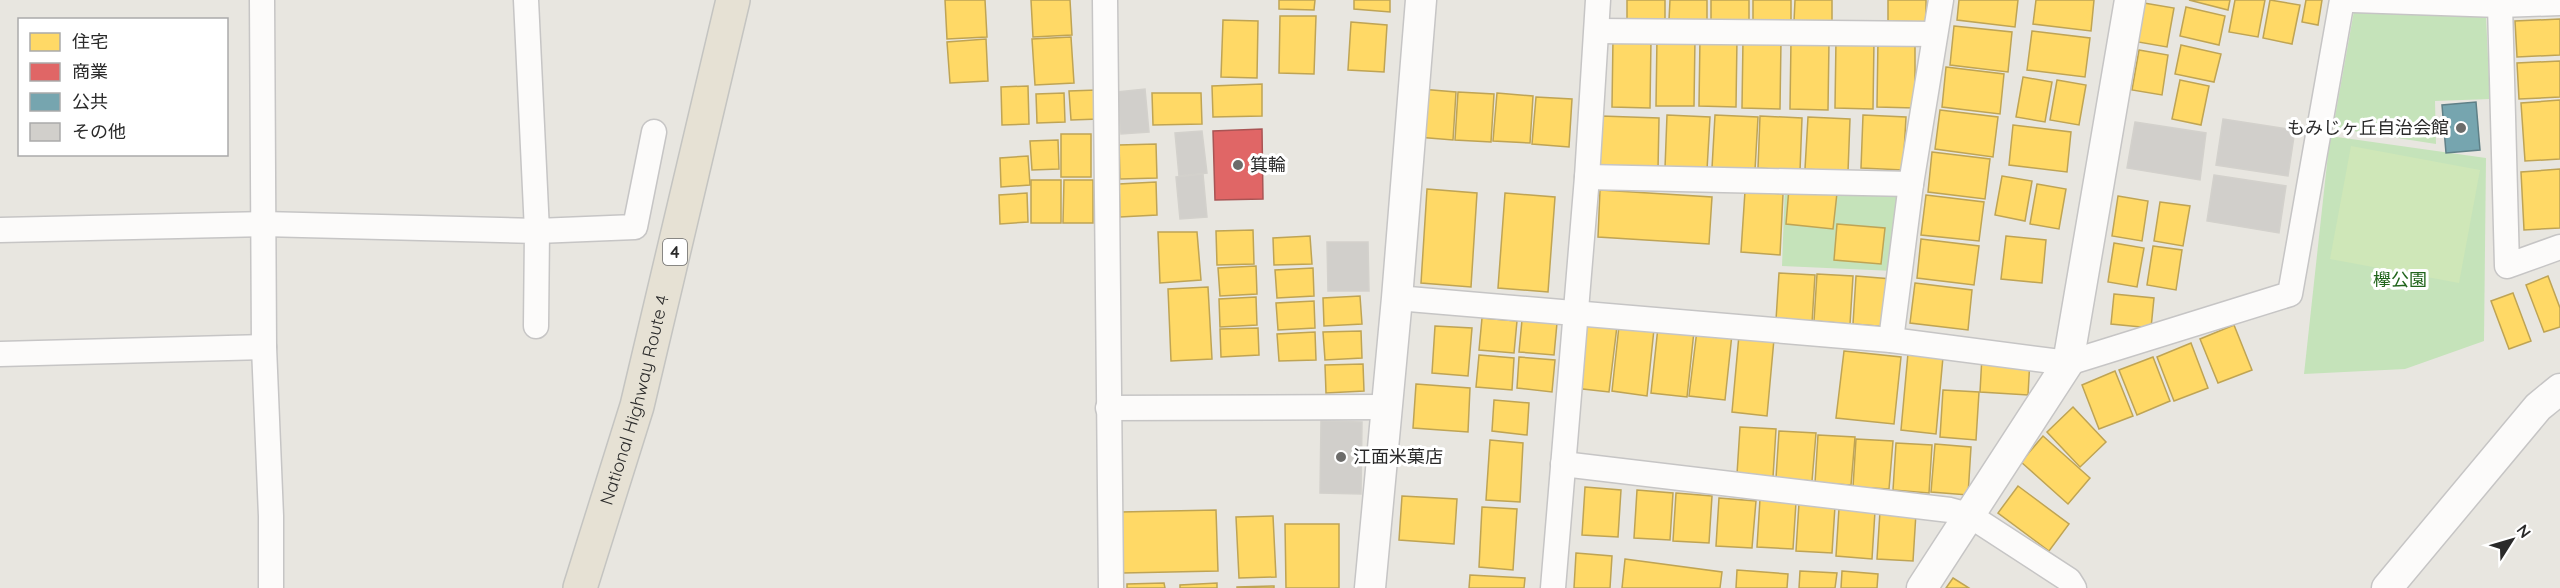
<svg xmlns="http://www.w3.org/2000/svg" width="2560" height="588" font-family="Quicksand,'Noto Sans JP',sans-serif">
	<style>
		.green { fill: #c5e3ba }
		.pitch { fill: #cfe7b8 }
		.homes { fill: #ffd966; stroke: #bfa454; stroke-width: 1.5 }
		.shops { fill: #e06666; stroke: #a95454; stroke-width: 1.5 }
		.public { fill: #76a5af; stroke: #5f8087; stroke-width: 1.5 }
		.building { fill: #d1cfcb; stroke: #d3d1cc; stroke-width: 1.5 }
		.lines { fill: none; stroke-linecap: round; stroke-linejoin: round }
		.minor-casing { stroke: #c6c5c5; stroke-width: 27 }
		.tertiary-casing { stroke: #c6c5c5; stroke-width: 33 }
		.trunk-casing { stroke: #c4c4c1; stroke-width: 36 }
		.minor { stroke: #fcfbfa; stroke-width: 24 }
		.tertiary { stroke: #fcfbfa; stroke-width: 30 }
		.trunk { stroke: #e6e1d4; stroke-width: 33 }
		.poi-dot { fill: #6c6c6a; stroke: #fff; stroke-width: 2 }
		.labels { text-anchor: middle; stroke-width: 6; stroke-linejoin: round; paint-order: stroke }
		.shield { fill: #fff; stroke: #6a6a6a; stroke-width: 1.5 }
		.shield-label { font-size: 16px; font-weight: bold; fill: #2a2a2a }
		.poi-label { font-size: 18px; fill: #2a2a2a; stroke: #fff; text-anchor: start }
		.park-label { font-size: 18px; fill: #21651c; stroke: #fff }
		.street-label { font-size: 18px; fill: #2a2a2a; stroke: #fff }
	</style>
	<rect width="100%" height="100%" fill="#e8e6e0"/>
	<g class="green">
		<path d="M2354,11L2486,17L2490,99L2435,101L2436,144L2333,128Z"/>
		<path d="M2330,136L2486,158L2484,341L2405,369L2304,374Z"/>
		<path d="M1785,185L1897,190L1894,271L1782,266Z"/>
	</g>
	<path class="pitch" d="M2351,146L2480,170L2459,283L2330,259Z"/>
	<g class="homes">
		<path d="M945,0H985L987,37L947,39Z"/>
		<path d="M1031,0H1070L1072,35L1033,37Z"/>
		<path d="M1279,0H1315L1314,10L1279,9Z"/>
		<path d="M1354,0H1390V12L1354,9Z"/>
		<path d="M1627,0H1665V20L1627,19Z"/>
		<path d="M1670,0H1707V21L1669,20Z"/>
		<rect x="1711" y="0" width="38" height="21"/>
		<rect x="1753" y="0" width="38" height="21"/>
		<path d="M1795,0H1832V22H1794Z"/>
		<path d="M1888,0H1926V22L1888,21Z"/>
		<path d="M1959,0H2018L2015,27L1957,20Z"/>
		<path d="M2036,0H2094L2091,31L2033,24Z"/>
		<path d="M2189,0H2230L2228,10Z"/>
		<path d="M2235,0H2265L2258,37L2229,32Z"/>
		<path d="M2270,0L2300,5L2292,44L2263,38Z"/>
		<path d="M2306,0H2322L2318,25L2302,22Z"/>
		<path d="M2144,3L2174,8L2167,47L2138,42Z"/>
		<path d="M2186,7L2225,16L2219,45L2180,36Z"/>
		<path d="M1280,16H1316L1314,74L1279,73Z"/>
		<path d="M2560,19V55L2517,57L2515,21Z"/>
		<path d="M1223,20L1258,21L1257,78L1221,77Z"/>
		<path d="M1351,22L1387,25L1384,72L1348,70Z"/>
		<path d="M1954,26L2012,32L2008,72L1950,65Z"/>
		<path d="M2032,31L2090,38L2085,77L2027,70Z"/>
		<path d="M1071,37L1074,83L1035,85L1032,39Z"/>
		<path d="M1657,37L1695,38L1694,106H1656Z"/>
		<path d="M1700,37L1737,38L1736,107L1699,106Z"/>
		<path d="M1613,38L1651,39L1650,108L1612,107Z"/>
		<path d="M986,39L988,81L950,83L947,42Z"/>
		<path d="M1743,39L1781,40L1780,109L1742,108Z"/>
		<path d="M1836,39L1874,40L1873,109L1835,108Z"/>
		<path d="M1878,39H1915V108L1877,107Z"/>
		<path d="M1791,40L1829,41L1828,110L1790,109Z"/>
		<path d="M2181,45L2221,54L2214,82L2175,74Z"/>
		<path d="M2139,50L2168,55L2162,95L2132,90Z"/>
		<path d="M2560,61V97L2519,99L2517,63Z"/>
		<path d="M1946,67L2004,74L2000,114L1942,107Z"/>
		<path d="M2023,77L2052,82L2045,122L2016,117Z"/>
		<path d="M2057,80L2086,85L2079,125L2050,120Z"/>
		<path d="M2180,80L2209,86L2201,125L2172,119Z"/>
		<path d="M1262,84V116L1213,117L1212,86Z"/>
		<path d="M1028,86L1029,124L1002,125L1001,87Z"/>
		<path d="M1420,89L1456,92L1453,140L1417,137Z"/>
		<path d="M1097,90L1099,119L1071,120L1069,91Z"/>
		<path d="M1458,92L1494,94L1491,142L1455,140Z"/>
		<path d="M1064,93L1065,122L1037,123L1036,94Z"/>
		<path d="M1152,93H1201L1202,124L1153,125Z"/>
		<path d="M1497,93L1533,96L1530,143L1493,141Z"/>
		<path d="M1536,97L1572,99L1569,147L1532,144Z"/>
		<path d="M2560,100V159L2525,161L2521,103Z"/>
		<path d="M1940,110L1998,117L1993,157L1935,149Z"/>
		<path d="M1667,115L1710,117L1707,170L1665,168Z"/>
		<path d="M1715,115L1758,117L1755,170L1712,168Z"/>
		<path d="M1863,115L1906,117L1903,170L1861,168Z"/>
		<path d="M1601,116L1659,118L1658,170L1599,168Z"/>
		<path d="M1760,116L1802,118L1800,171L1758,168Z"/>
		<path d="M1808,117L1850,119L1848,172L1805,169Z"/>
		<path d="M2013,125L2071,132L2067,172L2009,165Z"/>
		<rect x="1061" y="134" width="30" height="43"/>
		<path d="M1058,140L1059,169L1032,170L1030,141Z"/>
		<path d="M1156,144L1157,178L1120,179L1119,145Z"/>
		<path d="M1932,152L1990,159L1985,199L1928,192Z"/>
		<path d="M1028,156L1030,185L1001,187L1000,158Z"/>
		<path d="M2560,169V228L2524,230L2521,172Z"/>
		<path d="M2002,176L2032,181L2025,221L1995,215Z"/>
		<rect x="1031" y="180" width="30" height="43"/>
		<path d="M1064,180H1093V223H1063Z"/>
		<path d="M1156,182L1157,215L1120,217L1119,184Z"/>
		<path d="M2037,184L2066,189L2059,229L2030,224Z"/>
		<path d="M1789,188L1837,193L1833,229L1786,224Z"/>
		<path d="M1427,189L1477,193L1471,287L1421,283Z"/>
		<path d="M1600,190L1712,197L1709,244L1598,237Z"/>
		<path d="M1745,191L1783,194L1780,255L1741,252Z"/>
		<path d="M1027,193L1028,222L1000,224L999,195Z"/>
		<path d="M1505,193L1555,197L1548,292L1498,288Z"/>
		<path d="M1926,195L1984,202L1979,241L1921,235Z"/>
		<path d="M2118,196L2148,201L2142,241L2112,236Z"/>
		<path d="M2160,202L2190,206L2183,246L2154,241Z"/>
		<path d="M1837,224L1885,228L1881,264L1834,260Z"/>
		<path d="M1253,230L1254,264L1217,265L1216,231Z"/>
		<path d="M1158,232H1197L1201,280L1160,283Z"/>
		<path d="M1310,236L1312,264L1274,265L1273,238Z"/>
		<path d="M2006,236L2046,240L2042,283L2001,279Z"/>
		<path d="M1921,239L1979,246L1974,285L1917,278Z"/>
		<path d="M2114,243L2144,248L2137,287L2108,282Z"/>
		<path d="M2153,246L2182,250L2176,290L2147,285Z"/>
		<path d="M1256,266L1257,294L1220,296L1218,268Z"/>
		<path d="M1313,268L1314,296L1277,298L1275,270Z"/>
		<path d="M1779,273L1815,275L1812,323L1776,320Z"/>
		<path d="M1817,274L1853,276L1850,324L1814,321Z"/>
		<path d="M1856,276L1892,279L1889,327L1853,324Z"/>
		<path d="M2548,276L2560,308V327L2544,332L2526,285Z"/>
		<path d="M1915,283L1972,290L1968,330L1910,323Z"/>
		<path d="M1208,287L1212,359L1171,361L1168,289Z"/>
		<path d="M2513,293L2531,341L2509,349L2491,301Z"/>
		<path d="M2114,294L2154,298L2151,328L2111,324Z"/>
		<path d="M1360,296L1362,324L1324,326L1323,298Z"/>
		<path d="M1256,297L1257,325L1220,327L1219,299Z"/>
		<path d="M1314,301L1315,328L1278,330L1276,303Z"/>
		<path d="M1482,318L1517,321L1514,353L1479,350Z"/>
		<path d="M1522,320L1557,323L1554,355L1519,352Z"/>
		<path d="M1581,322L1617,326L1609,392L1574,388Z"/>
		<path d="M2234,325L2252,370L2218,383L2200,339Z"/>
		<path d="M1435,326L1472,328L1468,376L1432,373Z"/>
		<path d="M1619,326L1654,329L1647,396L1612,391Z"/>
		<path d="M1658,327L1694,331L1687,397L1651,393Z"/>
		<path d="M1258,328L1259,355L1221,357L1220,329Z"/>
		<path d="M1697,330L1732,334L1725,400L1689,396Z"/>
		<path d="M1361,331L1362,358L1325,360L1323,332Z"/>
		<path d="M1315,332L1316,360L1279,361L1277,334Z"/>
		<path d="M1739,335L1774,339L1767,416L1732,412Z"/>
		<path d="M2191,343L2208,388L2174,401L2157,357Z"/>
		<path d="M1844,351L1901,357L1894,424L1836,418Z"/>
		<path d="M1908,353L1943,357L1936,434L1901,430Z"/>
		<path d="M1479,355L1514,358L1512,390L1476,387Z"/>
		<path d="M1982,356L2030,359L2028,395L1980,392Z"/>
		<path d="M1519,357L1555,360L1552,392L1517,388Z"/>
		<path d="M2153,357L2170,401L2137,415L2119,370Z"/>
		<path d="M1363,364L1364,391L1326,393L1325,365Z"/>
		<path d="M2115,371L2133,416L2099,429L2082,385Z"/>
		<path d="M1416,384L1470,388L1468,432L1413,428Z"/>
		<path d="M1943,390L1979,392L1976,440L1940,437Z"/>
		<path d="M1494,400L1529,403L1527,435L1492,431Z"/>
		<path d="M2073,407L2106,442L2080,467L2047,432Z"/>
		<path d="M1740,427L1776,429L1773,477L1737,474Z"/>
		<path d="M1779,431L1816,433L1812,481L1776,478Z"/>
		<path d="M1818,435L1855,437L1851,485L1815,483Z"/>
		<path d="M2043,436L2090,478L2068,504L2021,462Z"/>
		<path d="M1856,439L1893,441L1889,489L1853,487Z"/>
		<path d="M1490,440L1523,443L1520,502L1486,500Z"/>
		<path d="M1896,443L1932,445L1929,493L1893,490Z"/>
		<path d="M1935,444L1971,447L1968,495L1931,492Z"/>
		<path d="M2018,486L2069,524L2049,551L1998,513Z"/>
		<path d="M1585,487L1621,490L1618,537L1582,535Z"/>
		<path d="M1637,490L1673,493L1670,540L1634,538Z"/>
		<path d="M1676,493L1712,496L1709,543L1673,541Z"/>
		<path d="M1402,496L1457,499L1454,544L1399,540Z"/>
		<path d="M1719,498L1756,501L1752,548L1716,546Z"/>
		<path d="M1760,499L1796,502L1793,549L1757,547Z"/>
		<path d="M1799,503L1835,506L1832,553L1796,551Z"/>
		<path d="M1482,507L1517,509L1513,570L1479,567Z"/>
		<path d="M1839,508L1875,511L1872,559L1836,556Z"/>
		<path d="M1216,510L1218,571L1123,573L1121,512Z"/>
		<path d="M1880,511L1916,513L1913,561L1877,559Z"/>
		<path d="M1273,516L1276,577L1239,578L1236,517Z"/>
		<path d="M1285,524H1339V588H1286Z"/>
		<path d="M1576,553L1612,556L1610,588H1574Z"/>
		<path d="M1625,559L1722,572L1720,588H1622Z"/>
		<path d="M1737,570L1788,574L1787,588H1736Z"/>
		<path d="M1800,571L1837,573L1835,588H1799Z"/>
		<path d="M1842,571L1878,574L1877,588H1841Z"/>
		<path d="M1470,575L1525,578L1524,588H1469Z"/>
		<path d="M1953,578L1969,588H1946Z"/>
		<path d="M1164,583L1165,588H1127V584Z"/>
		<path d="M1217,583V588H1180V585Z"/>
		<path d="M1274,586V588H1237V587Z"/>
	</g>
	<path class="shops" d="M1262,129L1263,199L1215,200L1213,131Z"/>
	<path class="public" d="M2476,102L2480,150L2446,153L2442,105Z"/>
	<g class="building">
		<path d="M1145,89L1149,132L1121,134L1117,92Z"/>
		<path d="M2223,119L2295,130L2288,176L2216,165Z"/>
		<path d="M2135,122L2206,133L2200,180L2127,168Z"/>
		<path d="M1202,131L1207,173L1179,176L1175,133Z"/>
		<path d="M1203,174L1207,217L1180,219L1176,177Z"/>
		<path d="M2214,175L2286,186L2279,233L2207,221Z"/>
		<path d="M1327,242H1368L1369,291H1328Z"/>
		<path d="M1321,421L1362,422L1361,494L1320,493Z"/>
	</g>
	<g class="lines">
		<g class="minor-casing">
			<g id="minor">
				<path d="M262,0L264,347L271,516V588"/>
				<path d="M526,0L537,231L635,227L654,132"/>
				<path d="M1105,0L1111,588"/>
				<path d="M2353,0L2500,5L2560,3"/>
				<path d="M2500,5L2507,266L2560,247"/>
				<path d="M1597,31L1935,34"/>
				<path d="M1587,177L1911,184"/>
				<path d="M0,230L263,224L537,231L536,326"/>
				<path d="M1397,298L1891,340L2068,363L2290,294L2342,0"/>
				<path d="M1891,340L1911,184L1941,0"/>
				<path d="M0,354L264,347"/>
				<path d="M1108,408L1387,407"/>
				<path d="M1563,464L1950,510L1969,515L2069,580L2074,588"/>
				<path d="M1553,588L1587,177L1598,0"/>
			</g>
		</g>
		<g class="tertiary-casing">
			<g id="tertiary">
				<path d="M1370,588L1397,298L1421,0"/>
				<path d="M1922,588L2068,363L2130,0"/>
				<path d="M2387,588L2538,407L2560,389"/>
			</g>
		</g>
		<g class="trunk-casing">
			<g id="trunk">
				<path id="s1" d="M580,588L637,406L733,0"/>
			</g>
		</g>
		<use href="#minor" class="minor"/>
		<use href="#tertiary" class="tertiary"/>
		<use href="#trunk" class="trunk"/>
	</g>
	<g class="poi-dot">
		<circle cx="2461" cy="128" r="6"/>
		<circle cx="1238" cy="165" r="6"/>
		<circle cx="1341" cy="457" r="6"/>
	</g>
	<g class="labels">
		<rect class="shield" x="663" y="239" width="24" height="26" rx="4.5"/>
		<g class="shield-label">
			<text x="675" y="258">4</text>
		</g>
		<g class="poi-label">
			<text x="2449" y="134" text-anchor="end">もみじヶ丘自治会館</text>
			<text x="1250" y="171">箕輪</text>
			<text x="1353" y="463">江面米菓店</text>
		</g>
		<g class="park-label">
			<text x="2400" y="286">欅公園</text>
		</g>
		<g class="street-label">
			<text dy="6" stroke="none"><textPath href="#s1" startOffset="196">National Highway Route 4</textPath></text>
		</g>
	</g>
	<rect x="18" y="18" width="210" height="138" fill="#ffffff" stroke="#aaaaaa" stroke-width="1.5"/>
	<rect x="30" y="33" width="30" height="18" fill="#ffd966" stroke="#aaaaaa" stroke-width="1.5"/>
	<text x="72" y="48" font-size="18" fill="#2a2a2a">住宅</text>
	<rect x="30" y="63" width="30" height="18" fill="#e06666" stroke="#aaaaaa" stroke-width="1.5"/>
	<text x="72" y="78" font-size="18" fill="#2a2a2a">商業</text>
	<rect x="30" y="93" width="30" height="18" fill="#76a5af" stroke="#aaaaaa" stroke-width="1.5"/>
	<text x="72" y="108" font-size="18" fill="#2a2a2a">公共</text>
	<rect x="30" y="123" width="30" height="18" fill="#d1cfcb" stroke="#aaaaaa" stroke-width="1.5"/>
	<text x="72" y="138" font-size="18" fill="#2a2a2a">その他</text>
	<g transform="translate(2512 540) rotate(53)" stroke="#ffffff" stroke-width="4.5" paint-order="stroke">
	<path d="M0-4.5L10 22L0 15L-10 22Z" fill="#2a2a2a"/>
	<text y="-9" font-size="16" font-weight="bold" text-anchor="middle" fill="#2a2a2a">N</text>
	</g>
</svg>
